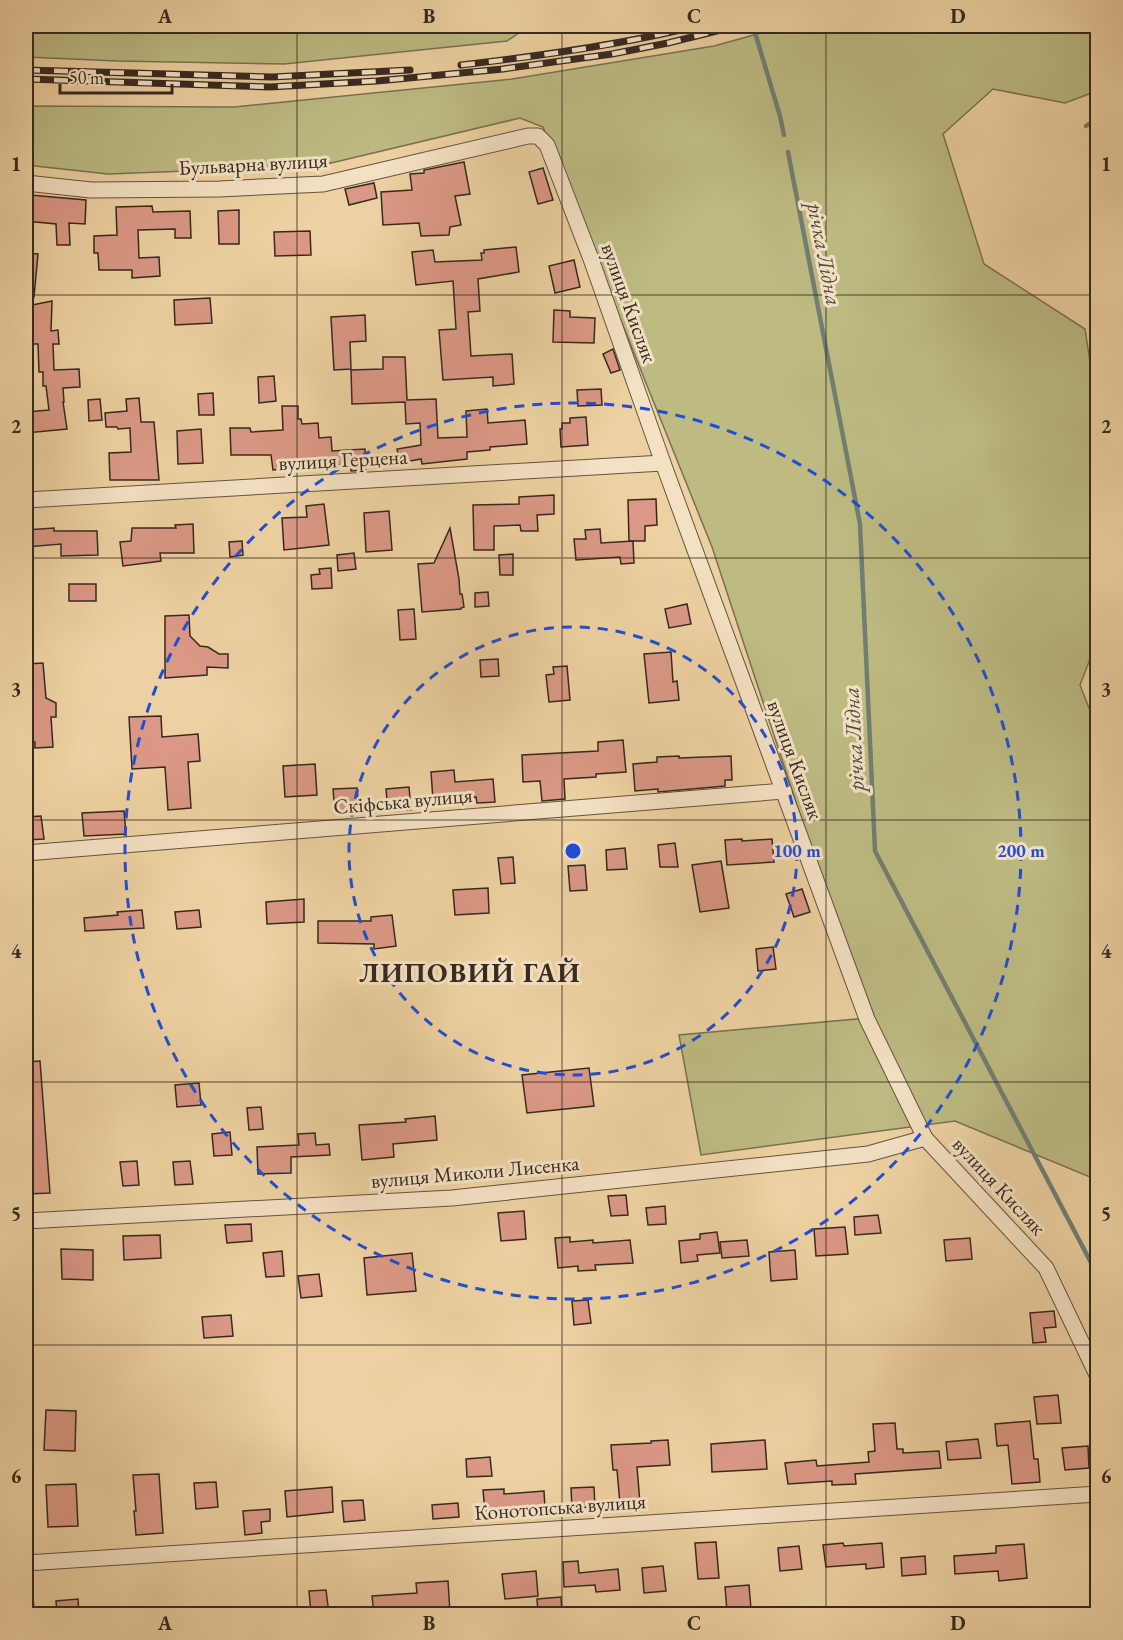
<svg xmlns="http://www.w3.org/2000/svg" width="1123" height="1640" font-family="'EB Garamond',serif">
	<style>
		.green { fill: #bdba82; stroke: #797252; stroke-width: 1.5 }
		.lines { fill: none; stroke-linecap: round; stroke-linejoin: round }
		.stream { stroke: #717e73; stroke-width: 4.5 }
		.building { fill: #db9985; stroke: #352921; stroke-width: 1.5 }
		.street-casing { stroke: #635341; stroke-width: 17 }
		.street { stroke: #f4e1c3; stroke-width: 15 }
		.rail-casing { stroke: #352921; stroke-width: 7 }
		.rail { stroke: #f4e1c3; stroke-width: 4.5; stroke-dasharray: 14; stroke-linecap: butt }
		.grid { fill: none; stroke: #352921; stroke-width: 1.5; stroke-opacity: 0.55 }
		.ring { fill: none; stroke: #1d4ed8; stroke-width: 3; stroke-dasharray: 10 8 }
		.labels { text-anchor: middle; stroke-width: 6; stroke-linejoin: round; paint-order: stroke }
		.street-label { font-size: 21px; fill: #352921; stroke: #f4e1c3 }
		.water-label { font-size: 22px; font-style: italic; fill: #4e4c43; stroke: #f4e1c3 }
		.district-label { font-size: 27px; font-weight: bold; letter-spacing: 1.5px; fill: #352921; stroke: #f4e1c3 }
		.centre { fill: #1d4ed8; stroke: #f4e1c3; stroke-width: 3 }
		.ring-label { font-size: 18px; text-anchor: middle; font-weight: bold; fill: #1d4ed8; stroke: #f4e1c3; stroke-width: 6; stroke-linejoin: round; paint-order: stroke }
		.neatline { fill: none; stroke: #352921; stroke-width: 2 }
		.grid-label { font-size: 20px; text-anchor: middle; font-weight: bold; fill: #352921 }
	</style>
	<rect width="100%" height="100%" fill="#eed1a2"/>
	<filter id="stains"><feTurbulence type="fractalNoise" baseFrequency=".00333" numOctaves="4"/><feColorMatrix values="0 0 0 0 .2 0 0 0 0 .09 0 0 0 0 .02 0 0 0 .5 -.17"/></filter>
	<radialGradient id="worn" r=".72"><stop offset=".6" stop-color="#630" stop-opacity="0"/><stop offset="1" stop-color="#630" stop-opacity=".3"/></radialGradient>
	<g class="green">
		<path d="M26,26H529L507,41L284,64L118,61L26,57Z"/>
		<path d="M786,26H1097V91L1065,103L993,89L943,134L984,264L1085,329L1098,414L1097,641L1080,685L1098,731L1097,1180L955,1121L701,1155L679,1035L867,1018L712,547L543,127L520,118L306,169H241L108,174L26,165V106L234,107L512,79L714,46Z"/>
	</g>
	<g class="lines">
		<g class="stream">
			<path d="M756,36L780,116L784,135"/>
			<path d="M1086,126L1098,118"/>
			<path d="M788,152L860,524L875,851L1098,1276"/>
		</g>
	</g>
	<g class="building">
		<path d="M464,162L470,194L455,196L461,225L450,227L449,235L421,236L419,223L383,225L381,192L412,190L410,174L424,173V170Z"/>
		<path d="M543,168L553,200L538,204L529,172Z"/>
		<path d="M374,183L377,198L349,205L345,189Z"/>
		<path d="M30,195L86,200L85,224L69,223L70,245H57L56,224L26,221Z"/>
		<path d="M152,206L153,212L190,211L191,238H175V229L138,230L139,258L159,257L160,276L132,278V270H99L98,253H94V236L117,235L116,207Z"/>
		<path d="M239,210V244H219L218,211Z"/>
		<path d="M310,231L311,255L275,256L274,232Z"/>
		<path d="M516,247L519,272L478,279L480,311L468,312L471,356L512,354L514,384L493,386V377L443,380L439,330L456,329L453,281L416,285L412,252L433,250L435,262L482,260L481,253H484V250Z"/>
		<path d="M26,253L38,254L34,297H26Z"/>
		<path d="M574,260L580,287L555,293L549,266Z"/>
		<path d="M210,298L212,323L175,325L174,300Z"/>
		<path d="M52,301L51,331L58,330L59,344H53L54,370L79,369L80,387L63,388L64,402H63L67,429L26,433V412L49,410L46,386H43V372H39L38,344H31L32,319H27V306Z"/>
		<path d="M554,310L570,311V317L595,318L594,343L553,342Z"/>
		<path d="M365,315L366,341L350,342L351,369L334,370L331,317Z"/>
		<path d="M613,349L620,370L611,373L603,354Z"/>
		<path d="M383,357H405L407,400L436,399L438,438L467,437L466,411L487,409L488,423L525,420L527,444L490,447V450L467,452V459L422,464L421,459L400,463L397,449L421,445L420,423L406,424L405,402L352,404L351,370L383,369Z"/>
		<path d="M274,376L276,401L259,403L258,377Z"/>
		<path d="M601,389L602,405L578,406L577,390Z"/>
		<path d="M213,393L214,415H199L198,394Z"/>
		<path d="M139,398L141,422H154L159,480H110L109,453L131,452L130,428L118,429L117,427H106L105,413L127,411L126,399Z"/>
		<path d="M100,399L102,420L89,421L88,400Z"/>
		<path d="M282,406H298V419H301L302,424L318,423L319,438L331,437L332,451L365,449L366,470L351,471V464L273,470L271,455H231L230,428H250L251,432L283,430Z"/>
		<path d="M586,417L588,445L561,447L560,429H562V423H570V418Z"/>
		<path d="M201,429L203,463L178,464L177,431Z"/>
		<path d="M554,495V514L537,515L538,531H521L520,525L494,526V550H474L473,505L519,504V497Z"/>
		<path d="M656,499L657,525L645,526V541H629L628,500Z"/>
		<path d="M324,504L329,545L284,550L282,518L307,517L306,506Z"/>
		<path d="M389,511L392,550L366,552L364,513Z"/>
		<path d="M193,524L194,553H160L161,561L123,566L120,542L131,541L132,528H176L175,525Z"/>
		<path d="M54,528V531H97L98,555L61,556V544L26,547V530Z"/>
		<path d="M450,528L459,579L460,594H462L464,607L461,608V609L422,612L418,564L434,563Z"/>
		<path d="M600,529L601,543L633,541L634,563L621,564L620,557L576,560L574,539H586L585,530Z"/>
		<path d="M242,541L243,555L230,557L229,542Z"/>
		<path d="M354,553L356,569L338,571L337,555Z"/>
		<path d="M513,554V575H500L499,555Z"/>
		<path d="M331,568L332,588L312,589L311,575L320,574L319,569Z"/>
		<rect x="69" y="584" width="27" height="17"/>
		<path d="M488,592L489,606L475,607V593Z"/>
		<path d="M687,604L691,624L669,628L665,609Z"/>
		<path d="M414,609L416,639L400,640L398,610Z"/>
		<path d="M189,615L190,636L200,646L208,647L219,654H228V668L207,667V675L165,678V616Z"/>
		<path d="M671,652L673,682L677,681L679,700L649,703L644,654Z"/>
		<path d="M498,659L499,676L481,677L480,660Z"/>
		<path d="M43,663L46,698L56,703V717H51L53,747L35,748V742H26V706H31L27,664Z"/>
		<path d="M567,666L570,700L549,702L546,675L554,674L553,667Z"/>
		<path d="M161,716L162,737L198,734L200,761L188,762L191,808L168,810L165,767L132,769L129,717Z"/>
		<path d="M623,740L626,772L596,774V777L564,779L565,799L542,801L540,781L523,782L522,755L598,751V742Z"/>
		<path d="M679,756V758L731,756L732,780H725V786L658,792V789L635,791L633,764L657,762V757Z"/>
		<path d="M315,764L317,795L285,797L283,766Z"/>
		<path d="M454,770L455,782L493,779L495,802L477,803L476,797L433,800L431,772Z"/>
		<path d="M409,787L411,810L388,811L386,789Z"/>
		<path d="M357,788L359,810L335,812L333,789Z"/>
		<path d="M124,811L126,834L84,836L82,813Z"/>
		<path d="M41,816L44,839L26,840V817Z"/>
		<path d="M742,839V841L772,839L774,862L727,865L725,840Z"/>
		<path d="M675,843L678,867H660L658,845Z"/>
		<path d="M625,848L627,869L607,870L606,850Z"/>
		<path d="M513,857L515,883L501,884L498,858Z"/>
		<path d="M721,861L729,908L700,912L692,865Z"/>
		<path d="M585,865L587,890L570,891L568,866Z"/>
		<path d="M488,888L489,913L455,915L453,890Z"/>
		<path d="M802,889L810,912L794,917L786,894Z"/>
		<path d="M304,899V922L267,924L266,902Z"/>
		<path d="M142,910L144,928L85,931L84,918L118,915L117,912Z"/>
		<path d="M199,910L201,927L177,929L175,912Z"/>
		<path d="M392,915L396,946L374,949V944L318,943V921H371V917Z"/>
		<path d="M773,947L776,969L758,971L756,949Z"/>
		<path d="M40,1061L50,1193L26,1194V1062Z"/>
		<path d="M589,1068L594,1106L527,1113L522,1075Z"/>
		<path d="M199,1083L201,1105L177,1107L175,1085Z"/>
		<path d="M261,1107L263,1129L249,1130L247,1108Z"/>
		<path d="M435,1116L437,1140L393,1144L394,1157L362,1160L359,1125L406,1122L405,1119Z"/>
		<path d="M230,1132L232,1155L214,1156L212,1134Z"/>
		<path d="M315,1133L316,1145L329,1144L330,1155L291,1157V1173L258,1174L257,1147L299,1145L298,1134Z"/>
		<path d="M137,1161L139,1185L123,1186L120,1162Z"/>
		<path d="M190,1161L193,1184L175,1185L173,1162Z"/>
		<path d="M626,1195L628,1215L611,1216L608,1196Z"/>
		<path d="M665,1206L666,1224L648,1225L646,1208Z"/>
		<path d="M524,1211L526,1239L501,1241L498,1213Z"/>
		<path d="M878,1215L881,1233L855,1235L854,1217Z"/>
		<path d="M251,1224L252,1241L227,1243L225,1225Z"/>
		<path d="M845,1227L848,1254L816,1256L814,1229Z"/>
		<path d="M717,1232L720,1253L697,1255L698,1261L681,1263L679,1241L700,1239V1234Z"/>
		<path d="M160,1235L161,1258L124,1260L123,1236Z"/>
		<path d="M570,1237V1242L593,1240V1243L630,1240L633,1263L595,1265L596,1270L578,1271V1266L558,1268L555,1238Z"/>
		<path d="M970,1238L972,1259L946,1261L944,1240Z"/>
		<path d="M747,1240L749,1256L722,1258L720,1242Z"/>
		<path d="M61,1249L93,1250V1280L62,1279Z"/>
		<path d="M795,1250L797,1279L771,1281L769,1252Z"/>
		<path d="M282,1251L284,1276L266,1277L263,1253Z"/>
		<path d="M412,1253L416,1291L367,1295L364,1258Z"/>
		<path d="M319,1274L322,1296L301,1298L298,1276Z"/>
		<path d="M588,1300L591,1323L574,1325L572,1301Z"/>
		<path d="M1054,1311L1056,1327L1044,1328L1046,1342L1033,1343L1030,1313Z"/>
		<path d="M231,1315L233,1336L204,1338L202,1317Z"/>
		<path d="M1058,1395L1061,1423L1037,1424L1034,1397Z"/>
		<path d="M46,1410L76,1411L75,1451L44,1450Z"/>
		<path d="M1030,1421L1034,1459H1038L1040,1482L1012,1484L1008,1445L997,1446L995,1424Z"/>
		<path d="M895,1423L897,1449H903V1453L939,1451L941,1468L855,1474L856,1484L832,1485V1481L788,1484L785,1463L816,1460L817,1466L869,1462L868,1452L875,1451L873,1424Z"/>
		<path d="M978,1439L981,1458L948,1460L946,1442Z"/>
		<path d="M668,1440L670,1465L637,1467L640,1503L620,1504L617,1470H613L611,1445L651,1443V1441Z"/>
		<path d="M765,1440L767,1469L712,1472L711,1444Z"/>
		<path d="M1088,1446L1089,1468L1065,1470L1062,1448Z"/>
		<path d="M490,1457L492,1476L467,1477L466,1459Z"/>
		<path d="M159,1474L163,1533L136,1535L134,1511H136L133,1475Z"/>
		<path d="M216,1482L218,1507L196,1509L194,1483Z"/>
		<path d="M76,1484L78,1526L48,1527L46,1485Z"/>
		<path d="M332,1487L333,1512L287,1517L285,1491Z"/>
		<path d="M594,1487L595,1507L572,1508L571,1488Z"/>
		<path d="M504,1489V1494L544,1491L545,1508L485,1511L483,1490Z"/>
		<path d="M363,1500L365,1520L344,1522L342,1501Z"/>
		<path d="M458,1503L459,1517L433,1519L432,1505Z"/>
		<path d="M270,1509V1521L261,1522L262,1533L245,1535L243,1511Z"/>
		<path d="M716,1542L719,1578L698,1579L695,1543Z"/>
		<path d="M843,1543L844,1546L882,1543L884,1567L866,1569V1564L826,1567L823,1545Z"/>
		<path d="M1024,1544L1027,1578L999,1581L998,1571L955,1574L954,1556L996,1553V1546Z"/>
		<path d="M799,1546L802,1569L780,1571L778,1548Z"/>
		<path d="M925,1556L926,1574L902,1576L901,1558Z"/>
		<path d="M578,1561L579,1573L618,1569L620,1590L596,1592L595,1585L564,1587L563,1562Z"/>
		<path d="M663,1566L666,1591L644,1593L642,1568Z"/>
		<path d="M536,1571L538,1596L505,1599L502,1574Z"/>
		<path d="M448,1581L450,1613L424,1614H374L372,1596L417,1593L416,1583Z"/>
		<path d="M749,1585L751,1609L727,1611L725,1587Z"/>
		<path d="M326,1590L329,1614H311L309,1591Z"/>
		<path d="M561,1597L562,1614H538L537,1599Z"/>
		<path d="M78,1599L79,1614H57L56,1601Z"/>
	</g>
	<g class="lines">
		<g class="street-casing">
			<g id="street">
				<path d="M26,183L91,190L219,189L323,184L528,136H538L547,145L591,259L663,463L867,1019L925,1138L1046,1268L1098,1377"/>
				<path d="M26,500L663,463"/>
				<path d="M26,853L784,791"/>
				<path d="M26,1221L452,1198L868,1154L925,1138"/>
				<path d="M26,1563L1098,1494"/>
				<path d="M26,1604V1614"/>
			</g>
		</g>
		<use href="#street" class="street"/>
		<g class="rail-casing">
			<g id="rail">
				<path d="M461,65C540,56 620,45 697,26"/>
				<path d="M26,70L272,77L410,70"/>
				<path d="M26,79L270,87L377,81L503,69L612,54L668,43L737,26"/>
			</g>
		</g>
		<use href="#rail" class="rail"/>
	</g>
	<path class="grid" d="M297,26V1614M562,26V1614M826,26V1614M26,295H1098M26,558H1098M26,820H1098M26,1082H1098M26,1345H1098"/>
	<g class="ring">
		<circle cx="573" cy="851" r="224"/>
		<circle cx="573" cy="851" r="448"/>
	</g>
	<g class="labels">
		<g class="street-label">
			<text transform="translate(253 164) rotate(-3)" y="7">Бульварна вулиця</text>
			<text transform="translate(629 303) rotate(70)" y="7">вулиця Кисляк</text>
			<text transform="translate(343 460) rotate(-3)" y="7">вулиця Герцена</text>
			<text transform="translate(795 760) rotate(70)" y="7">вулиця Кисляк</text>
			<text transform="translate(403 801) rotate(-5)" y="7">Скіфська вулиця</text>
			<text transform="translate(475 1172) rotate(-5)" y="7">вулиця Миколи Лисенка</text>
			<text transform="translate(999 1186) rotate(47)" y="7">вулиця Кисляк</text>
			<text transform="translate(560 1507) rotate(-4)" y="7">Конотопська вулиця</text>
		</g>
		<g class="water-label">
			<text transform="translate(825 254) rotate(79)" y="8">річка Лідна</text>
			<text transform="translate(853 739) rotate(-93)" y="8">річка Лідна</text>
		</g>
		<g class="district-label">
			<text x="470" y="982">ЛИПОВИЙ ГАЙ</text>
		</g>
	</g>
	<circle cx="573" cy="851" r="9" class="centre"/>
	<g class="ring-label">
		<text x="797" y="857">100 m</text>
		<text x="1021" y="857">200 m</text>
	</g>
	<rect width="1123" height="1640" fill="none" stroke="#eed1a2" stroke-width="66"/>
	<path d="M60 84v9h112v-9" fill="none" stroke="#352921" stroke-width="3"/>
	<text x="69" y="84" font-size="18" fill="#352921" stroke="#f4e1c3" stroke-width="4.5" paint-order="stroke">50 m</text>
	<rect x="33" y="33" width="1057" height="1574" class="neatline"/>
	<g class="grid-label">
		<text x="165" y="23">A</text>
		<text x="429" y="23">B</text>
		<text x="694" y="23">C</text>
		<text x="958" y="23">D</text>
		<text x="16" y="171">1</text>
		<text x="1106" y="171">1</text>
		<text x="16" y="433">2</text>
		<text x="1106" y="433">2</text>
		<text x="16" y="696">3</text>
		<text x="1106" y="696">3</text>
		<text x="16" y="958">4</text>
		<text x="1106" y="958">4</text>
		<text x="16" y="1220">5</text>
		<text x="1106" y="1220">5</text>
		<text x="16" y="1483">6</text>
		<text x="1106" y="1483">6</text>
		<text x="165" y="1630">A</text>
		<text x="429" y="1630">B</text>
		<text x="694" y="1630">C</text>
		<text x="958" y="1630">D</text>
	</g>
	<rect width="100%" height="100%" filter="url(#stains)"/>
	<rect width="100%" height="100%" fill="url(#worn)"/>
</svg>
